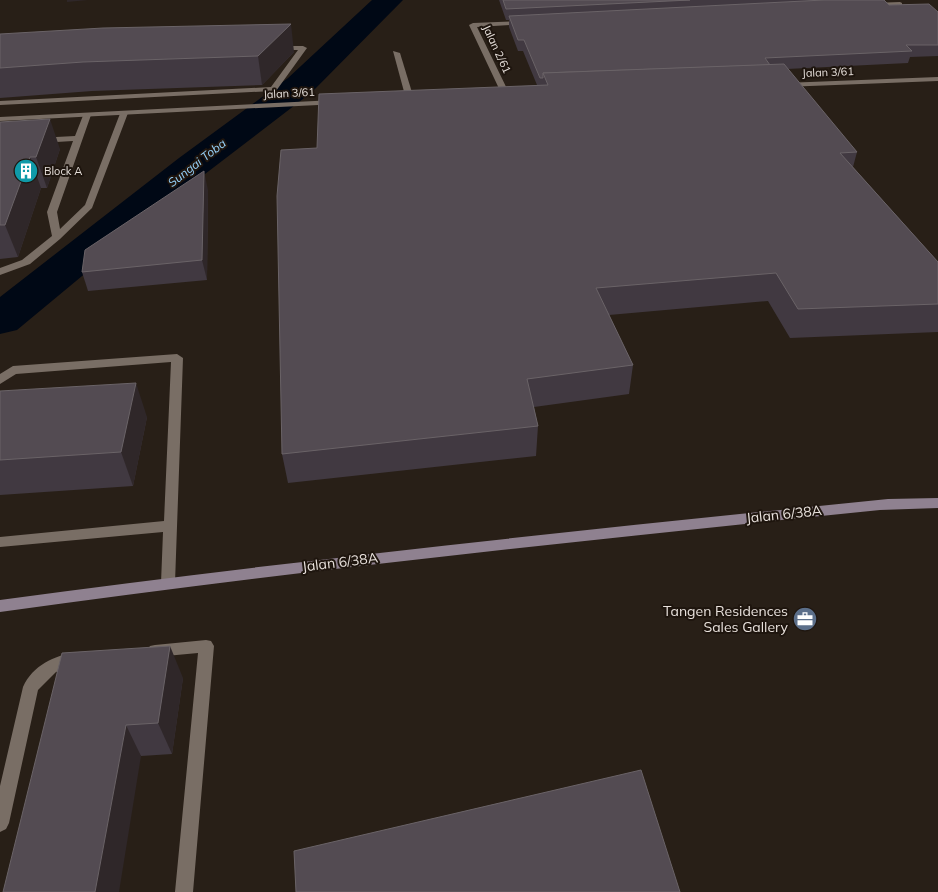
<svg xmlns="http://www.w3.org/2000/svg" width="938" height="892" font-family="Mulish,sans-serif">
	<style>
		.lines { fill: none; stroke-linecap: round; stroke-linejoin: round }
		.river { fill: #000815; fill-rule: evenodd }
		.lane { fill: #796e65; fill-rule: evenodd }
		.street { fill: #796e65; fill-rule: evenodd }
		.secondary { fill: #8f8190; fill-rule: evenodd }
		.wall { fill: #413941 }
		.shaded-wall { fill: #2f2729 }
		.building { fill: #534b52; stroke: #6a6367 }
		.labels { text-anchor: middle; stroke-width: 4; stroke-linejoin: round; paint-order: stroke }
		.far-street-label { font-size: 11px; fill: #e9e2dd; stroke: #1e150e }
		.far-poi-label { font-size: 11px; fill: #e9e2dd; stroke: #1e150e; text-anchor: start }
		.far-water-label { font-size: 12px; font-style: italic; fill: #94cef6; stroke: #1e150e }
		.street-label { font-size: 14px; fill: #e9e2dd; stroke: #1e150e }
		.poi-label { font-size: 14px; fill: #e9e2dd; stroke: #1e150e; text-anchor: end }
	</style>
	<rect width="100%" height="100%" fill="#281f17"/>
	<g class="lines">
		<path class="river" d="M372,0H403L312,92L205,174L17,330L0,334V297L179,158L288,78Z"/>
		<g class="lane">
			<path d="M274,46H303L307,48L276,91H273L0,105V101L271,87L298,50H277L273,48Z"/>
			<path d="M393,51L400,53L414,99L413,101L406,99Z"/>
			<path d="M121,111L128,113L92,208L60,239L30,264L0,275V268L22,260L52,236L47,212L73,141L40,143L37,142V138L75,136L84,113L91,115L57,212L60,229L85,205Z"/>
			<path d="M177,354L183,358L175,583L173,587L168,589L163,587L161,583L163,532L0,547V537L164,521L171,362L16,374L0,384V374L13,366Z"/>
			<path d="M206,640L211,641L214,646L193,892H175L198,653L155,657L150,656L147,651L150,646L155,645Z"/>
			<path d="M76,652L81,654L84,659L81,664L56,672L38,690L9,823L6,829L0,832V786L23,687C33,665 54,656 76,652Z"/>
		</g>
		<g class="street">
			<path d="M900,2L902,3V5L873,7L870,5L873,3Z"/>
			<path d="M526,21L528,22V24L477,27L510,95L503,97L469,25L473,23Z"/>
			<path d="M938,77V81L784,87L780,85L784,83Z"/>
			<path d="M335,100H338V104L0,121V117Z"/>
		</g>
		<path class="secondary" d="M938,498V508L880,510C586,540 293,571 0,612V600C295,560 591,529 888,499Z"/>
	</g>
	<g class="wall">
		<path d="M499,0H884L889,5L938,12V56L910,57L908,63L787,69L857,152L853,167L938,262V332L790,338L768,301L609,315L633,365L629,394L534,407L538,426L536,456L288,483L282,454L317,148L537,85L523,51H518L509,27V20H506Z"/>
		<path d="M0,34L294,52L262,85L92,91L0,98Z"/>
		<path d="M0,122L60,149L47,188H41L18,257L0,259Z"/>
		<path d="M208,190L207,280L88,291L82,272Z"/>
		<path d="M0,391L147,417L133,486L0,495Z"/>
		<path d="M62,653L183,678L172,754L141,756Z"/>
	</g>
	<g class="shaded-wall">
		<path d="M67,0H88L67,2Z"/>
		<path d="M291,24L294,52L262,85L258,56Z"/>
		<path d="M50,119L60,149L47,188L36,157Z"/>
		<path d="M30,157L41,188L18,257L5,225Z"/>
		<path d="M204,171L208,190L207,280L202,260Z"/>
		<path d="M136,383L147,417L133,486L121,452Z"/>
		<path d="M170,646L183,678L172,754L158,723Z"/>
		<path d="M126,725L141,756L119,892H95Z"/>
	</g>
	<g class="building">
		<path d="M503,0H690L506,9Z"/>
		<path d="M824,0H884L889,5L929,4L938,12V45H906L912,51L765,58L770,65L543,73V78H540L524,40H518L509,16Z"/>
		<path d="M291,24L258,56L83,62L0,68V34L103,28Z"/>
		<path d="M784,64L857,152L840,153L938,262V304L798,309L776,273L596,288L633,365L527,379L538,426L282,454L277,196L281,150L317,148L319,94L548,85L543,73Z"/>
		<path d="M50,119L36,157H30L5,225H0V122Z"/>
		<path d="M204,171L202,260L82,272L85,250Z"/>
		<path d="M136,383L121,452L0,460V391Z"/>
		<path d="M170,646L158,723L126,725L95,892H3L62,653Z"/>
		<path d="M641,770L680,892H296L294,851Z"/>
	</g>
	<defs>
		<g id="building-disc" transform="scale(1.25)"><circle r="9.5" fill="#0f9aa8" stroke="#1e150e"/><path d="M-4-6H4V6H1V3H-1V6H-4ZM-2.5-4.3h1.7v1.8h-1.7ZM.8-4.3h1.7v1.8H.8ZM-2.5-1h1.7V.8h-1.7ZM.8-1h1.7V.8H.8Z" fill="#fff"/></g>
		<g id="office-disc" transform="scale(1.25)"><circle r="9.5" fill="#5c6f8a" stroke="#1e150e"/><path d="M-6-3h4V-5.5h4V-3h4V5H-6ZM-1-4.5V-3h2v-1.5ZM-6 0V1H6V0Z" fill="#fff"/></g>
	</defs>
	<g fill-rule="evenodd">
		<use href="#building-disc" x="26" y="171"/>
		<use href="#office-disc" x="805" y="619"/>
	</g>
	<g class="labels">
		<g class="far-street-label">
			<text transform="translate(497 49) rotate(65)" y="4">Jalan 2/61</text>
			<text transform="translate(828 72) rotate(-2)" y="4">Jalan 3/61</text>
			<text transform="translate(289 93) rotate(-3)" y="4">Jalan 3/61</text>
		</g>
		<g class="far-poi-label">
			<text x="44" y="175">Block A</text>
		</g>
		<g class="far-water-label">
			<text transform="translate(197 163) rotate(-38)" y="4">Sungai Toba</text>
		</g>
		<g class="street-label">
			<text transform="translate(784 514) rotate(-6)" y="5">Jalan 6/38A</text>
			<text transform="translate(340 562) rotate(-7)" y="5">Jalan 6/38A</text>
		</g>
		<g class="poi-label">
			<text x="788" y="616">Tangen Residences<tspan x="788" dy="16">Sales Gallery</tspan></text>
		</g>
	</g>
</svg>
